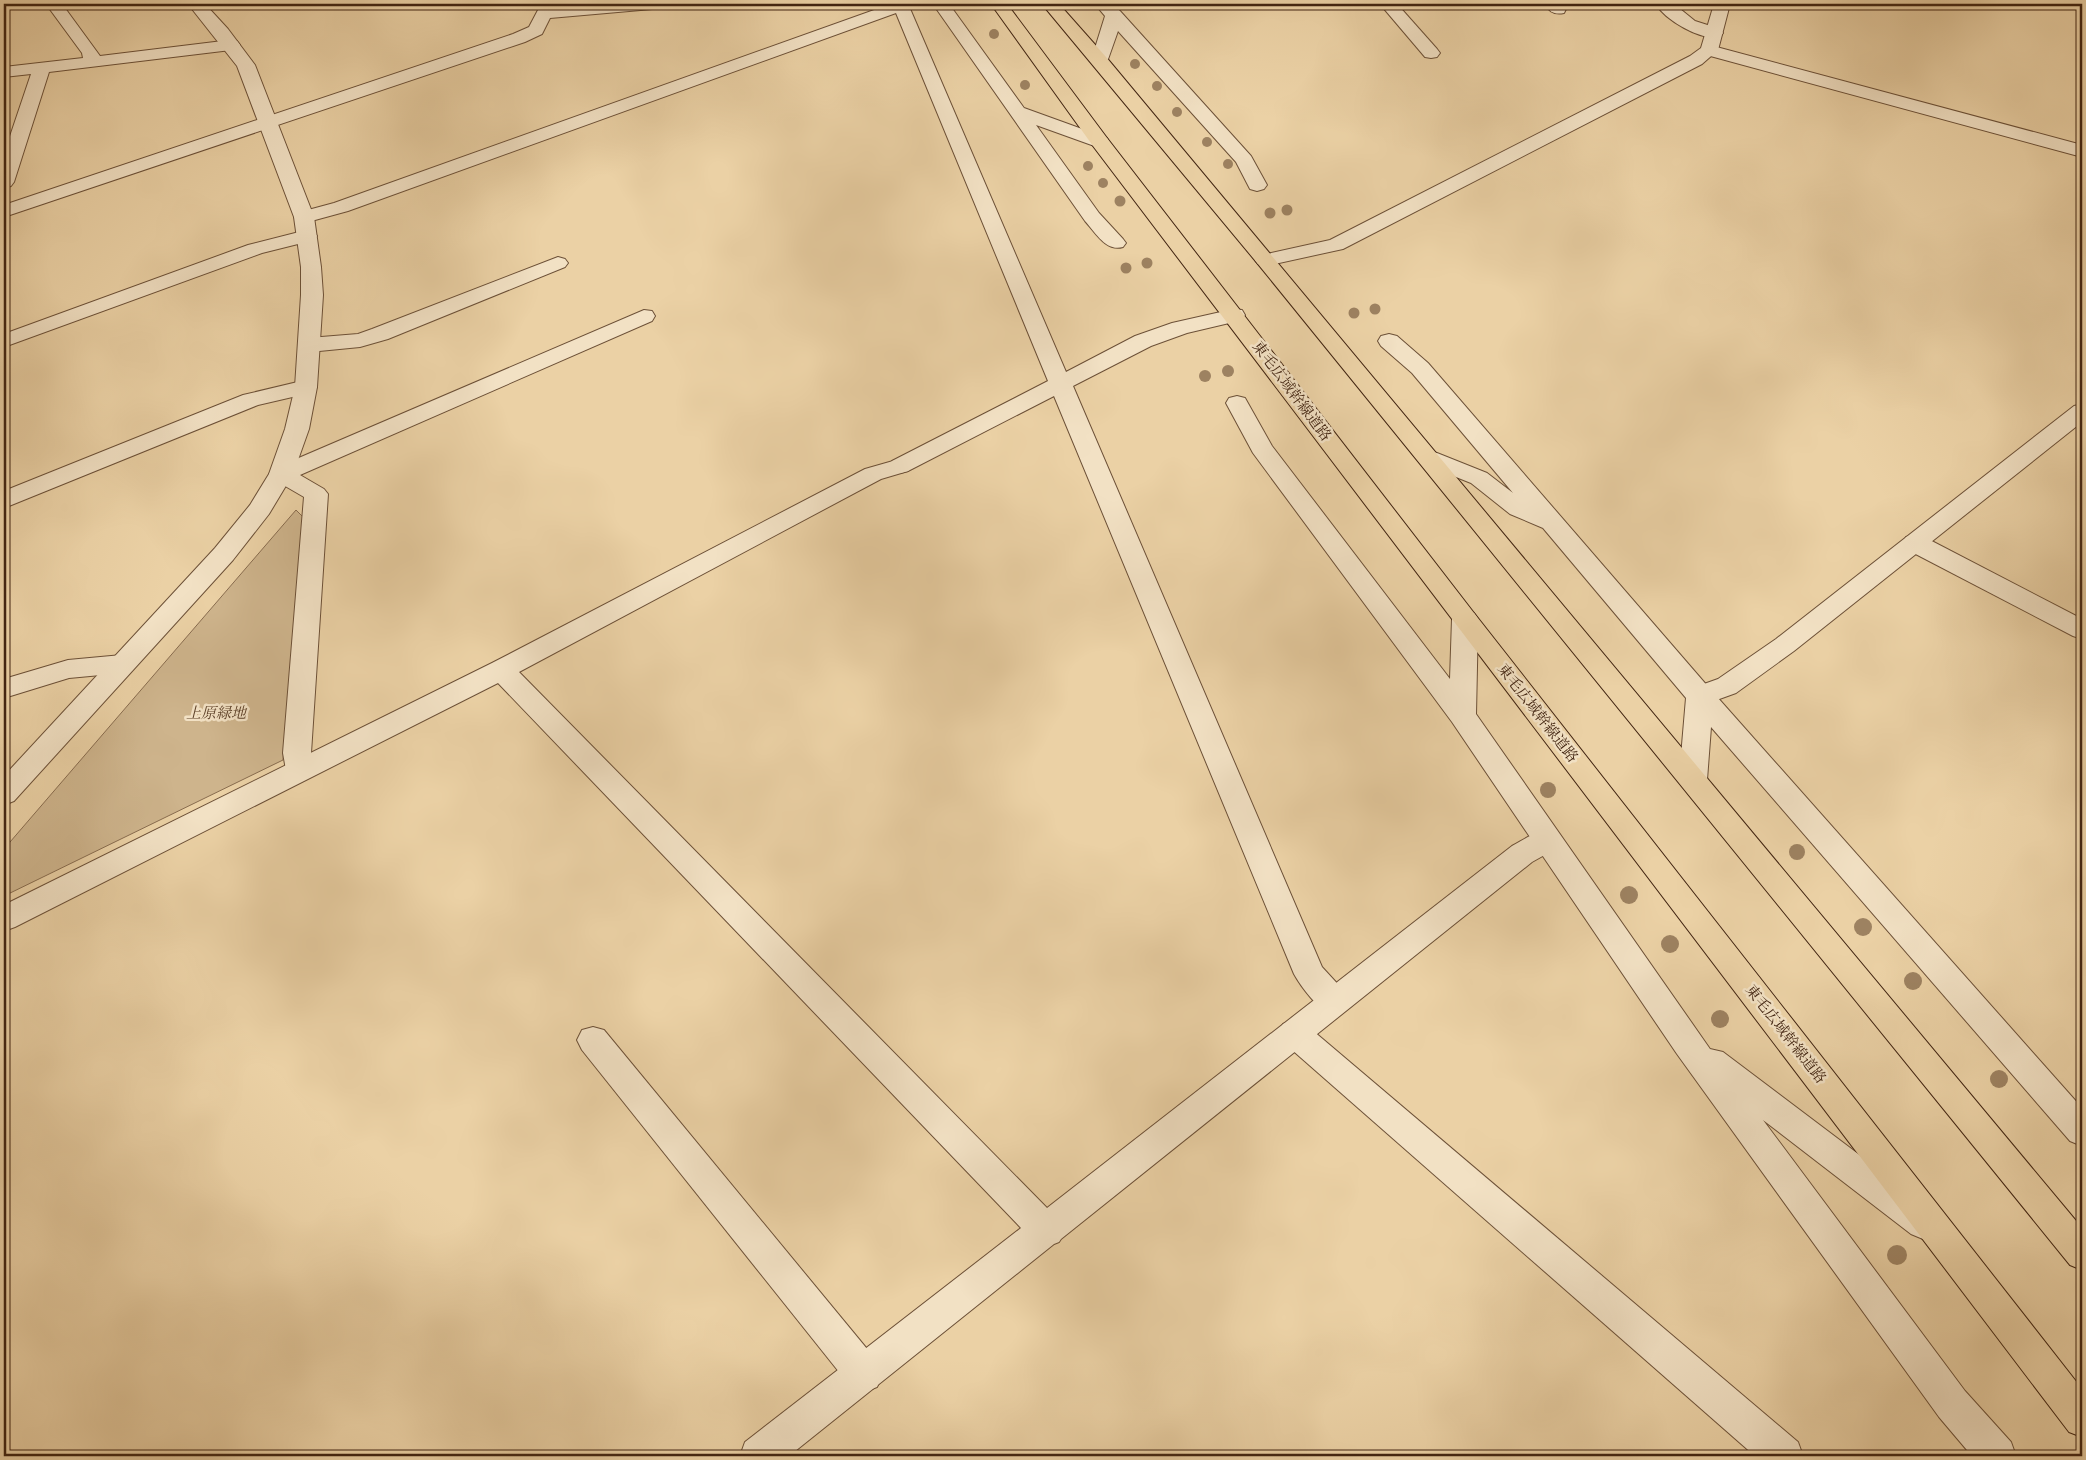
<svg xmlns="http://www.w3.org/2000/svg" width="2086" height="1460" font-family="'Libre Caslon Text','Noto Serif JP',serif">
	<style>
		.green { fill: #ceb48c; stroke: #886c4f }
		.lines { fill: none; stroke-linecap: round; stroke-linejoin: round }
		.service-casing { stroke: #6c5037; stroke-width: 2 }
		.minor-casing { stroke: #6c5037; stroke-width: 2 }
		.tertiary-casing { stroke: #6c5037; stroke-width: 2 }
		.trunk-casing { stroke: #422512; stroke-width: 2 }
		.service { fill: #f2e1c4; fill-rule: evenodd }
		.minor { fill: #f2e1c4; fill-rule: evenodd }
		.tertiary { fill: #f2e1c4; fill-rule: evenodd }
		.trunk { fill: #ebd1a5; fill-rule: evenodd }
		.tree { fill: #9d8261 }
		.labels { text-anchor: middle; stroke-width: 5; stroke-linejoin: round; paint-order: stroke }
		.street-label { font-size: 15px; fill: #422512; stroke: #f2e1c4 }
		.park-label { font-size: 15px; font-style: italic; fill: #5e422a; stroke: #f2e1c4 }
	</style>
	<rect width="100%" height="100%" fill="#ebd1a5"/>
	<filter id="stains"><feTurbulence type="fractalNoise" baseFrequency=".004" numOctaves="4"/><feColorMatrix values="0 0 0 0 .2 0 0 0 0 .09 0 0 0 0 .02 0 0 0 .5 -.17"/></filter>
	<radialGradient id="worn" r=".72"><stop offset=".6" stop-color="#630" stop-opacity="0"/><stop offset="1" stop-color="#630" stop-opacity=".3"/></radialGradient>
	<path class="green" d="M296,510L304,518L283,760L4,896V849Z"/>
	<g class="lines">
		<g class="service-casing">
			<g id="service">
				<path d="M891,4H908L1066,372L1135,336L1172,323L1234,309L1242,310L1245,315L1242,320L1187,333L1151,346L1073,386L1322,967L1345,992L1350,1001L1345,1010C1342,1011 1337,1014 1333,1014C1320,1013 1300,985 1294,974L1054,396L908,471L900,473L892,471L888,466L892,461L1048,381L896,13L348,211L304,223L297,221L294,217L297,213L334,203Z"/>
				<path d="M933,4H949L1024,108L1107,138L1109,142L1107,146L1100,148L1036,125L1099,213L1123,239L1126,243L1123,247C1106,252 1096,233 1085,221Z"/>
				<path d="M1095,4H1112L1120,11L1251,156L1267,185L1264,189L1257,191L1250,189L1236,162L1118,31L1106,65L1100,66L1094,65L1091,61L1105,16Z"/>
				<path d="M1380,4H1397L1437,49L1440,53L1437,57L1431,58L1425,57Z"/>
				<path d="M1545,4H1562L1566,9L1564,13C1555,15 1549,12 1545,4Z"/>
				<path d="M1656,4H1674L1695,21L1720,29L1723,33L1720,37C1701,41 1665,20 1656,4Z"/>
				<path d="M1709,45L2082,145V157L1703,54L1700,50L1703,46Z"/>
				<path d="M558,257L565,259L568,263L565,267L388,339L360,347L309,352L301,350L298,345L301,340L309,338L358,334L372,329Z"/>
				<path d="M644,310L652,311L655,316L652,321L300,475L324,489L328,494L311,753L314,770L310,777L300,780L290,777L286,770L283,753L304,497L273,479L269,474L273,469Z"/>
				<path d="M1389,334L1397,336L1428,363L1710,689L2082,1108V1146L2070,1141L1711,727L1707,780L1703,787L1693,790L1683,787L1679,780L1686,698L1543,528L1510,514L1471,483L1421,463L1417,458L1421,453L1429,451L1437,453L1487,473L1513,493L1412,373L1381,346L1378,341L1381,336Z"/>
				<path d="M1237,396L1245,398L1272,446L1450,679L1452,619L1456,613L1465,610L1474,613L1478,619L1476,714L1710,1049L1723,1052L1935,1212L1940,1223L1935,1234L1923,1239L1911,1234L1763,1120L1965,1391L2011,1442L2016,1456H1972L1939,1417L1677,1054L1452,722L1253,453L1226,403L1229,398Z"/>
				<path d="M1915,535L1924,537L2082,619V639L2073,636L1906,549L1903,543L1906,537Z"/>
				<path d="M1294,1020L1305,1024L1798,1442L1803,1456H1755L1283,1042L1278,1033L1283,1024Z"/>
				<path d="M593,1027L604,1030L877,1361L883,1374L877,1387L864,1392L851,1387L582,1050L577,1040L582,1030Z"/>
			</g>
		</g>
		<g class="minor-casing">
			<g id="minor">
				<path d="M46,4H62L100,56L231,40L237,41L240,45L237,49L231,50L49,72L14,182L11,186L4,188V154L31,74L4,77V67L83,58L82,53Z"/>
				<path d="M600,4H660L658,8L652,9L550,18L542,34L525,42L4,217V205L513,34L529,27L538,10Z"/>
				<path d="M1714,4H1730L1718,50L1702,64L1343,249L1265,266L1258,264L1255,260L1258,256L1330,240L1690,56L1701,48Z"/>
				<path d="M307,230L314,232L317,236L314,240L262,253L4,347V334L248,245Z"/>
				<path d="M306,380L314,382L317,387L314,392L258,405L4,508V491L243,395Z"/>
				<path d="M2082,404V422L1794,651L1736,693L1700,706L1690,703L1687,696L1690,689L1718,679L1776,639L2074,406Z"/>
				<path d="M900,459L908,461L912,466L908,471L881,479L519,672L1047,1208L1512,846C1527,838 1540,827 1557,832L1562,840L1557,848L1532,862L1061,1239L1059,1242L1054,1244L789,1456H740L745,1442L1021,1228L498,683L15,927L4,931V905L492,663L865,469Z"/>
				<path d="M122,655L131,657L135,664L131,671L122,673L69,678L4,698V679L68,660Z"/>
			</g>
		</g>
		<g class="tertiary-casing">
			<path id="tertiary" d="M188,4H205L228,29L255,65L314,217L321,267L323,295L317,387L309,429L293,474L269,514L233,560L14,801L4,805V776L215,548L250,505L269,474L285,429L295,387L301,295V267L294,217L237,66Z"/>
		</g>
		<g class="trunk-casing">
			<g id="trunk">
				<path d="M991,4H1007L1107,138L1474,613L2082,1389V1437L2069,1432L1093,146Z"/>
				<path d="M1042,4H1059L1106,57L2082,1228V1270L2070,1265L1258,264Z"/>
			</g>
		</g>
		<use href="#service" class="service"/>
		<use href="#minor" class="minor"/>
		<use href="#tertiary" class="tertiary"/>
		<use href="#trunk" class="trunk"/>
	</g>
	<g class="tree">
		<circle cx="994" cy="34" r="5"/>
		<circle cx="1135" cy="64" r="5"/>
		<circle cx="1025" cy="85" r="5"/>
		<circle cx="1157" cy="86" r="5"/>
		<circle cx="1177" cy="112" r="5"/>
		<circle cx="1207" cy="142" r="5"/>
		<circle cx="1228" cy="164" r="5"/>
		<circle cx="1088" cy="166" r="5"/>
		<circle cx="1103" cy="183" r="5"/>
		<circle cx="1120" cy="201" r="5.5"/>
		<circle cx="1287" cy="210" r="5.5"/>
		<circle cx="1270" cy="213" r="5.5"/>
		<circle cx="1147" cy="263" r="5.5"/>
		<circle cx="1126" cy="268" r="5.5"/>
		<circle cx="1375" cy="309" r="5.5"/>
		<circle cx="1354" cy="313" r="5.5"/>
		<circle cx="1228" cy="371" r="6"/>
		<circle cx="1205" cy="376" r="6"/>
		<circle cx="1548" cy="790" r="8"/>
		<circle cx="1797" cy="852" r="8"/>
		<circle cx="1629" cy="895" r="9"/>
		<circle cx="1863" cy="927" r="9"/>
		<circle cx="1670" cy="944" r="9"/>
		<circle cx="1913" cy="981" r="9"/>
		<circle cx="1720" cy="1019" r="9"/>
		<circle cx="1999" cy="1079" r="9"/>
		<circle cx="1897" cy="1255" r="10"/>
	</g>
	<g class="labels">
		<g class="street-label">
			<text transform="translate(1292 391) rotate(53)" y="5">東毛広域幹線道路</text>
			<text transform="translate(1538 713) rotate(52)" y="5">東毛広域幹線道路</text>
			<text transform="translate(1786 1034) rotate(52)" y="5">東毛広域幹線道路</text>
		</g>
		<g class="park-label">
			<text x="216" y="718">上原緑地</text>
		</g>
	</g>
	<rect width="2086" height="1460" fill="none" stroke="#ebd1a5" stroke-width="20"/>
	<rect x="5" y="5" width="2076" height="1450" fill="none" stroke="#422512" stroke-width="2.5"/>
	<rect x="10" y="10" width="2066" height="1440" fill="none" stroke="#422512"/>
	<rect width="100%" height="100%" filter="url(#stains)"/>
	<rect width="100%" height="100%" fill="url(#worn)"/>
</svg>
